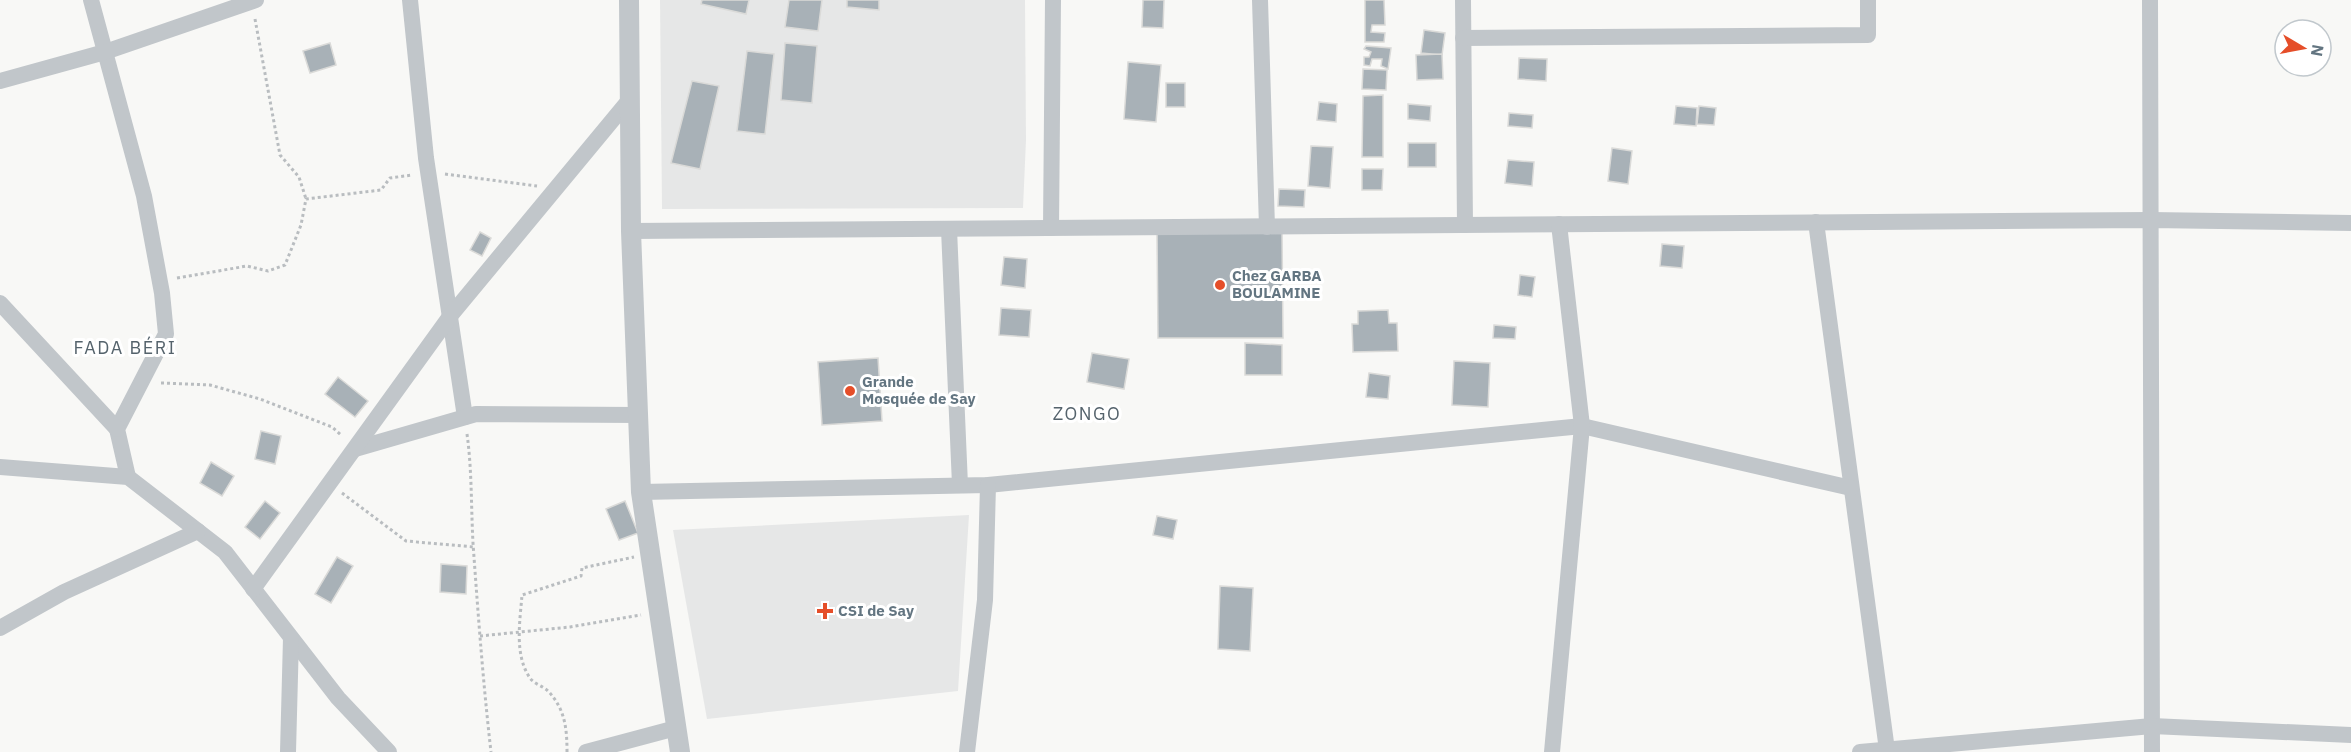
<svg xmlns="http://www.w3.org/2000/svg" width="2351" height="752" font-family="'IBM Plex Sans',sans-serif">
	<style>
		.built { fill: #e6e7e7 }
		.building { fill: #a8b1b7; stroke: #dadad8; stroke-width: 1.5 }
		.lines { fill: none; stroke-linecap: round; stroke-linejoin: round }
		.path { stroke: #b9bdc0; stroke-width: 3; stroke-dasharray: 3 3; stroke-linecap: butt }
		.minor { stroke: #c1c6ca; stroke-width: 16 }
		.tertiary { stroke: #c1c6ca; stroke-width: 20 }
		.poi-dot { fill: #e54e29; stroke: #fff; stroke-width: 2 }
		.labels { text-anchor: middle; stroke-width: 6; stroke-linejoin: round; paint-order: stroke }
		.poi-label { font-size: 15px; font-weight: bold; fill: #637581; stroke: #fff; text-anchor: start }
		.quarter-label { font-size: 18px; letter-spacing: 1.5px; fill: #55636c; stroke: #fff }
	</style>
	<rect width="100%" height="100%" fill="#f8f8f6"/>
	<g class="built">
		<path d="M660,0H1025L1026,140L1023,208L662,209Z"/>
		<path d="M969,515L958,691L707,719L673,530Z"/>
	</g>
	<g class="building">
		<path d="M702,0H749L746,14L701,4Z"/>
		<path d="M789,0H822L818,31L785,27Z"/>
		<path d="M847,0H879V10L847,7Z"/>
		<path d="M1143,0H1164L1163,28L1142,27Z"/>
		<path d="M1365,0H1384L1385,25H1372L1371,32L1385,33L1384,42H1365Z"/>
		<path d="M1424,30L1445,33L1442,55L1421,53Z"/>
		<path d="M330,43L336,65L310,73L303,51Z"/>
		<path d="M785,43L817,46L812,103L781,100Z"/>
		<path d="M1366,46L1391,48L1388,69L1381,66L1382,59H1372L1370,66L1364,65V57H1369L1371,52L1364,49Z"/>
		<path d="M747,51L774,54L765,134L737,131Z"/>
		<path d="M1442,54L1443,79L1417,80L1416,55Z"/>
		<path d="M1519,58L1547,59L1546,81L1518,79Z"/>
		<path d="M1128,62L1161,65L1156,122L1124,119Z"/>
		<path d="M1363,69L1387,70L1386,90L1362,89Z"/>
		<path d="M692,81L719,86L700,169L671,163Z"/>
		<rect x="1166" y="83" width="19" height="24"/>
		<path d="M1383,95V157H1362L1363,96Z"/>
		<path d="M1319,102L1337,104L1336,122L1317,120Z"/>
		<path d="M1408,104L1431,106L1430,121L1408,119Z"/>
		<path d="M1676,106L1697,108L1696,126L1674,124Z"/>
		<path d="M1699,106L1716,108L1714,125L1697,124Z"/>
		<path d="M1509,113L1533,115L1532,128L1508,126Z"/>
		<rect x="1408" y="143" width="28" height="24"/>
		<path d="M1311,146L1333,147L1330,188L1308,186Z"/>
		<path d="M1612,148L1632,151L1628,184L1608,181Z"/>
		<path d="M1508,160L1534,162L1532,186L1505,183Z"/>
		<path d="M1362,169H1383L1382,190H1362Z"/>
		<path d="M1279,189L1305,190L1304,207L1278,206Z"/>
		<path d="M1282,230L1283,338H1158L1157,232Z"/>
		<path d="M480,232L491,238L482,256L470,250Z"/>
		<path d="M1662,244L1684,246L1682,268L1660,266Z"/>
		<path d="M1004,257L1027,259L1025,288L1001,285Z"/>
		<path d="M1520,275L1535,277L1532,297L1518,295Z"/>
		<path d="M1001,308L1031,310L1029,337L999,335Z"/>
		<path d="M1388,310L1389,323H1397L1398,351L1353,352L1352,324H1358V311Z"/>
		<path d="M1494,325L1516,327L1515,339L1493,338Z"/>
		<path d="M1245,343L1282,345V375H1245Z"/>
		<path d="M1092,353L1129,359L1124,389L1087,382Z"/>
		<path d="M878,358L882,421L822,425L818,362Z"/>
		<path d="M1454,361L1490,363L1488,407L1452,405Z"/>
		<path d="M1369,373L1390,376L1388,399L1366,397Z"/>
		<path d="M338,377L368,401L355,417L325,394Z"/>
		<path d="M261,431L281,436L275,464L255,459Z"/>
		<path d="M211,462L234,476L222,496L200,483Z"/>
		<path d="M265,501L280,513L260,539L245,527Z"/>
		<path d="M625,501L638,533L619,540L606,509Z"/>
		<path d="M1157,516L1177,520L1173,539L1153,535Z"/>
		<path d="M337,557L353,566L331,603L315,594Z"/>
		<path d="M441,564L467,566L466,594L440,592Z"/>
		<path d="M1220,586L1253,588L1250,651L1218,649Z"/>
	</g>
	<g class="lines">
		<g class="path">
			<path d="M255,19L280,155L299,177L306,199"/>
			<path d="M445,174L537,186"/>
			<path d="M177,278L247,266L268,271L285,265L301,225L306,199L381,190L390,178L412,175"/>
			<path d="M161,383L210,385L260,399L332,427L342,436"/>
			<path d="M467,434C472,470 471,506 473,543C478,613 483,682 491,752"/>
			<path d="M342,493L406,541L474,547"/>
			<path d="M480,636L570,627L641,615"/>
			<path d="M567,752C567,728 565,709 548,691C543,686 534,684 530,678C514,655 520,621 522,595L581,576L582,568L634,557"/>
		</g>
		<g class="minor">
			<path d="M91,0L144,196L162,293L166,334L117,429L128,477"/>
			<path d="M410,0L426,158L465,417"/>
			<path d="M1260,0L1267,227"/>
			<path d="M1463,0L1465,225"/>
			<path d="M2150,0L2152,752"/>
			<path d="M1463,38L1868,35V0"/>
			<path d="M0,81L105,52L256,0"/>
			<path d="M1816,222L1887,750"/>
			<path d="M1051,228L1053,0"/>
			<path d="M949,229L960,485"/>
			<path d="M631,231L2151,220L2351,223"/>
			<path d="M0,303L117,429"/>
			<path d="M355,449L476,414L638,415"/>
			<path d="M0,467L128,477L225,552L338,698L389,752"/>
			<path d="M641,492L988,485L1582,426L1851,488"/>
			<path d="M253,589L451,315L630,99"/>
			<path d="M0,628L64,592L198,531"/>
			<path d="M288,752L291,638"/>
			<path d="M586,752L676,728"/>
			<path d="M967,752L985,600L988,485"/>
			<path d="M1552,752L1582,426L1559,224"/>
			<path d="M1860,752L2152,726L2351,735"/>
		</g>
		<path class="tertiary" d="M629,0L631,231L641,492L680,752"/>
	</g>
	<g class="poi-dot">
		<circle cx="1220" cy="285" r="6"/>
		<circle cx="850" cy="391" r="6"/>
		<path d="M822 602h6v6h6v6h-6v6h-6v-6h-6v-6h6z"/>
	</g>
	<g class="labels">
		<g class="poi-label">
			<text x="1232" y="281">Chez GARBA<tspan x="1232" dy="17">BOULAMINE</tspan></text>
			<text x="862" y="387">Grande<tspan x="862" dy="17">Mosquée de Say</tspan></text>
			<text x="838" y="616">CSI de Say</text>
		</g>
		<g class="quarter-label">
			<text x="125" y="354">FADA BÉRI</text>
			<text x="1087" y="420">ZONGO</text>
		</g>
	</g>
	<g transform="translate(2303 48) rotate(100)"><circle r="28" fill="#ffffff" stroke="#c1c8cd" stroke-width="1.5"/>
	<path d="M0-4.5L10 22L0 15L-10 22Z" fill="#e54e29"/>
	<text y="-9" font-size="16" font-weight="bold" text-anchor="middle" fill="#637581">N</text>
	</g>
</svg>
